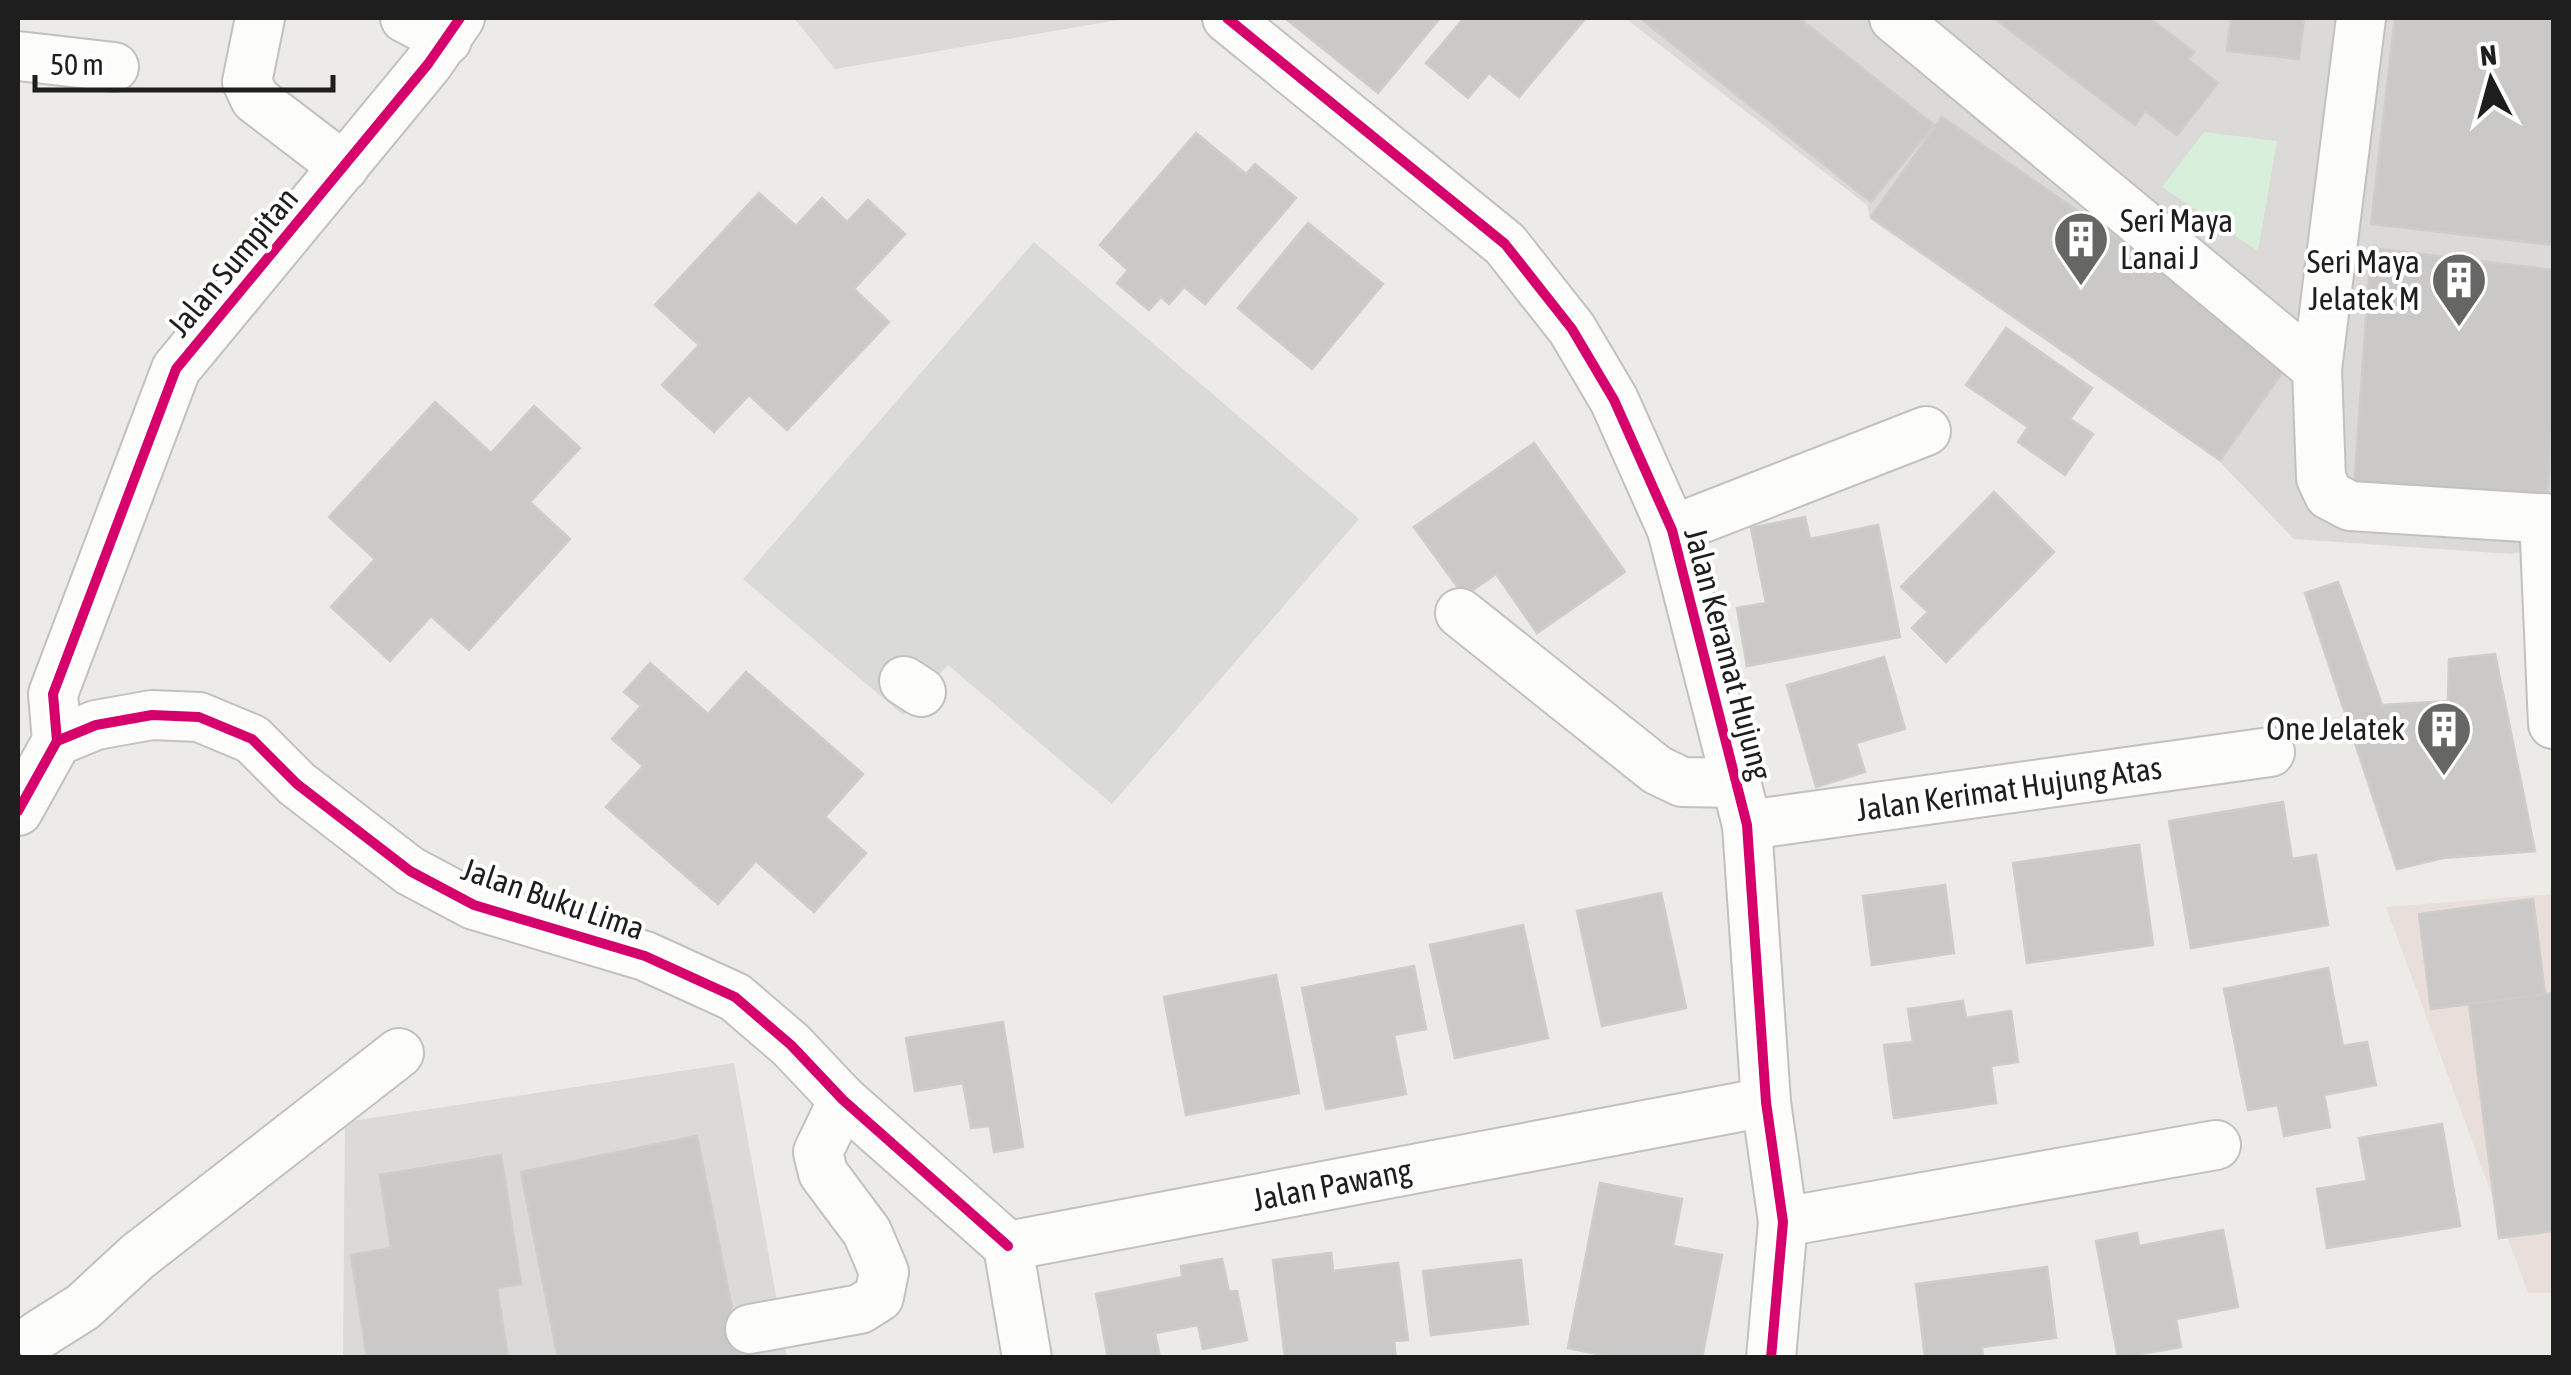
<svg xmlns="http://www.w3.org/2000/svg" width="2571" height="1375" font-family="'Asap Condensed',sans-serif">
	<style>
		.residential { fill: #dbdad8 }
		.commercial { fill: #e9deda }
		.religious { fill: #dadad8 }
		.park { fill: #d8efdb }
		.building { fill: #cac9c7; stroke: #cfcdc9; stroke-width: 2.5 }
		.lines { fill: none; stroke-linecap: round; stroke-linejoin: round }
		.minor-casing { stroke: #c2c1bf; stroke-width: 52 }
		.minor { stroke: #fcfcfb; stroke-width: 48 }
		.cycleway-casing { stroke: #fff; stroke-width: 16 }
		.cycleway { stroke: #d6006c; stroke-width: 10 }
		.labels { text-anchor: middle; stroke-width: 8; stroke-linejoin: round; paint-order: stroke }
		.poi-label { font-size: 32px; fill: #1e1e1e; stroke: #fff; text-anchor: end }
		.street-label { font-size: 32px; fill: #1e1e1e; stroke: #fff }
	</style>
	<rect width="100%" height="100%" fill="#ecebe7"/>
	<g class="residential">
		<path d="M794,18H1129L835,69Z"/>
		<path d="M1625,18H2553V546L2512,554L2294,539L2219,461L1870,219L1867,205Z"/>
		<path d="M734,1063L787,1357L343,1358L345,1122Z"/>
	</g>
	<path class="commercial" d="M2553,894V1293H2528L2386,907Z"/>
	<path class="religious" d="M1034,242L1359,519L1112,804L948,665L903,715L743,579Z"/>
	<path class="park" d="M2204,132L2277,141L2258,251L2162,187Z"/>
	<g class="building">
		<path d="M1285,18H1440L1378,93Z"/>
		<path d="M1464,18H1581L1584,20L1519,97L1489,73L1468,98L1426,63Z"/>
		<path d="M1640,18H1799L1934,125L1871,202Z"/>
		<path d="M1994,18H2149L2194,52L2188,60L2218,83L2177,135L2145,111L2135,125Z"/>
		<path d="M2231,18H2304L2299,59L2227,51Z"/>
		<path d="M2395,18H2554V245L2371,224Z"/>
		<path d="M1942,117L2292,359L2220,460L1871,217Z"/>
		<path d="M1196,133L1246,174L1255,164L1296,198L1205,304L1184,287L1169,304L1161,297L1149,310L1117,283L1128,270L1100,245Z"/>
		<path d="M759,193L796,226L822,198L847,222L868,200L905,234L854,289L889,322L787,430L749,395L714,432L662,385L699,345L655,305Z"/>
		<path d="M1308,223L1383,284L1312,369L1238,308Z"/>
		<path d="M2371,248L2554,270V387L2547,503L2354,487Z"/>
		<path d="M2006,328L2092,388L2070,419L2093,434L2065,475L2018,442L2028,427L1966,385Z"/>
		<path d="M435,402L491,453L534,406L580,448L530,502L570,539L469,650L431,616L390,661L331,607L375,559L329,517Z"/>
		<path d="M1534,443L1625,572L1537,633L1496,574L1464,596L1414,527Z"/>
		<path d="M1994,492L2054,552L1946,662L1912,628L1928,612L1901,587Z"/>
		<path d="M1805,517L1810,539L1878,525L1900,637L1747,666L1737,608L1766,603L1751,528Z"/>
		<path d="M2338,582L2382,705L2448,701L2449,659L2495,654L2535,851L2443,858L2397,869L2305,593Z"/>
		<path d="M1884,657L1905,729L1856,743L1865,772L1816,787L1787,685Z"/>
		<path d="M650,663L708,714L746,672L863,774L825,817L866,853L814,912L756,861L718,904L606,807L643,766L612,739L641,706L624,692Z"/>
		<path d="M2283,802L2292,859L2316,855L2328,925L2191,948L2169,821Z"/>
		<path d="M2139,845L2153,945L2027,963L2013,863Z"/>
		<path d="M1945,885L1954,953L1872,965L1863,896Z"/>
		<path d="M1661,893L1686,1008L1602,1026L1577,911Z"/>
		<path d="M2533,899L2545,994L2431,1009L2419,914Z"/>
		<path d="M1523,925L1548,1038L1455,1058L1430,945Z"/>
		<path d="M1414,966L1426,1029L1394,1035L1406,1094L1326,1109L1302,988Z"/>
		<path d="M2328,968L2343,1046L2367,1042L2376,1085L2324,1095L2330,1127L2284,1136L2278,1105L2248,1110L2224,989Z"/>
		<path d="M1276,975L1299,1093L1186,1115L1164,997Z"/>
		<path d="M2554,993V1231L2499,1238L2469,1004Z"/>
		<path d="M1963,1001L1966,1018L2011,1011L2018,1062L1991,1066L1996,1103L1894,1118L1884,1045L1913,1042L1908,1009Z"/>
		<path d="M1003,1022L1023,1147L994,1152L990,1126L971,1128L963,1083L915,1091L906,1038Z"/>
		<path d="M2442,1124L2460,1226L2327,1248L2317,1189L2367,1181L2359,1138Z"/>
		<path d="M697,1136L742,1358H558L521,1172Z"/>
		<path d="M501,1155L521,1284L497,1288L508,1358H367L351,1255L391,1248L380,1175Z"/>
		<path d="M1600,1183L1682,1199L1673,1246L1722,1255L1702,1358H1617L1568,1348Z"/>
		<path d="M2223,1230L2238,1307L2176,1319L2181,1347L2118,1358L2096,1241L2137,1233L2139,1246Z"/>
		<path d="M1331,1253L1333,1271L1398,1263L1408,1340L1394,1341L1396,1358H1285L1273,1260Z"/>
		<path d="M1222,1259L1229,1292L1237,1291L1247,1340L1203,1349L1198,1325L1155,1333L1160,1358H1108L1096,1294L1182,1277L1181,1266Z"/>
		<path d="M1521,1260L1528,1324L1431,1335L1423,1271Z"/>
		<path d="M2047,1267L2056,1338L1982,1347L1983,1358H1925L1916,1284Z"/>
	</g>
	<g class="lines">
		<g class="minor-casing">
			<g id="minor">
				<path d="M260,18L247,82L255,99L344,167"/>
				<path d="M405,18L447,40"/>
				<path d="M1227,18L1505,244L1572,329L1614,400L1672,530L1747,825L1766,1102L1783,1222L1771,1358"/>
				<path d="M1894,18L2317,369"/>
				<path d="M2361,18L2317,369L2321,478L2329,495L2350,506L2554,519"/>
				<path d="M18,56L114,67"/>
				<path d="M2544,518L2553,724"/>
				<path d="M1672,530L1926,431"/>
				<path d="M1460,613L1657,770L1682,782L1736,783"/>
				<path d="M904,681L921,692"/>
				<path d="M57,741L53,694L176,369L428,64L460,18"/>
				<path d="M18,811L57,741L96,725L152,715L199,717L252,739L297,784L410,871L474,905L645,956L735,997L791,1045L843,1100L1008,1246"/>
				<path d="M1747,825L2270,752"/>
				<path d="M1783,1222L2216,1145"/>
				<path d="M1008,1246L1766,1102"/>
				<path d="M1008,1246L1027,1358"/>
				<path d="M750,1329L860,1309L879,1297L884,1272L867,1232L823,1173L818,1152L843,1100"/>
				<path d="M37,1336L83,1307L137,1257L399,1053"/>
			</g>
		</g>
		<use href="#minor" class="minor"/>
		<g class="cycleway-casing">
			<g id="cycleway">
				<path d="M1227,18L1505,244L1572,329L1614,400L1672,530L1747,825L1766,1102L1783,1222L1771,1358"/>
				<path d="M57,741L53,694L176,369L428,64L460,18"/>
				<path d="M18,811L57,741L96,725L152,715L199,717L252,739L297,784L410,871L474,905L645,956L735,997L791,1045L843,1100L1008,1246"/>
			</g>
		</g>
		<use href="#cycleway" class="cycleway"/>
	</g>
	<defs>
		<g id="building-pin" transform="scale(2.875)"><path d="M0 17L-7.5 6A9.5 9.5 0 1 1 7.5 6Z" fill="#666664" stroke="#fff"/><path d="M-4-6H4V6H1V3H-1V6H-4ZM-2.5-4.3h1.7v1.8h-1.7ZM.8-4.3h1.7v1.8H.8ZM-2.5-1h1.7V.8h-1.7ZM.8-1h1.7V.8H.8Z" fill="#fff"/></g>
	</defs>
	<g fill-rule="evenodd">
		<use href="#building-pin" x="2081" y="239"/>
		<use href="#building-pin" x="2459" y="280"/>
		<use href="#building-pin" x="2444" y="729"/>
	</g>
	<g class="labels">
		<g class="poi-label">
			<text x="2120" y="232" text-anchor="start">Seri Maya<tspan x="2120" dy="37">Lanai J</tspan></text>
			<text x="2420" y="273">Seri Maya<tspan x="2420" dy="37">Jelatek M</tspan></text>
			<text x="2405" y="740">One Jelatek</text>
		</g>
		<g class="street-label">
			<text transform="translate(233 262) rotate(-50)" y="11">Jalan Sumpitan</text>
			<text transform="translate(1728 654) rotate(75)" y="11">Jalan Keramat Hujung</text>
			<text transform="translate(2009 789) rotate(-8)" y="11">Jalan Kerimat Hujung Atas</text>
			<text transform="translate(553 899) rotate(19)" y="11">Jalan Buku Lima</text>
			<text transform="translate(1332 1185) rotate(-11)" y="11">Jalan Pawang</text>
		</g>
	</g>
	<rect width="2571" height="1375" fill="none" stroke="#1e1e1e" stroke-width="40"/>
	<g transform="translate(2491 80) rotate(354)" stroke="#ffffff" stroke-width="8" paint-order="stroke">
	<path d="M0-8L18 38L0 25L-18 38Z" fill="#1e1e1e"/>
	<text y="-15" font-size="28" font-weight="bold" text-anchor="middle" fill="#1e1e1e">N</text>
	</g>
	<path d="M35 75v15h298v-15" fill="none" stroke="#1e1e1e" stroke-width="5"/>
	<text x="50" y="75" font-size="30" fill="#1e1e1e" stroke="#ffffff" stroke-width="8" paint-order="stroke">50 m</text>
</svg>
